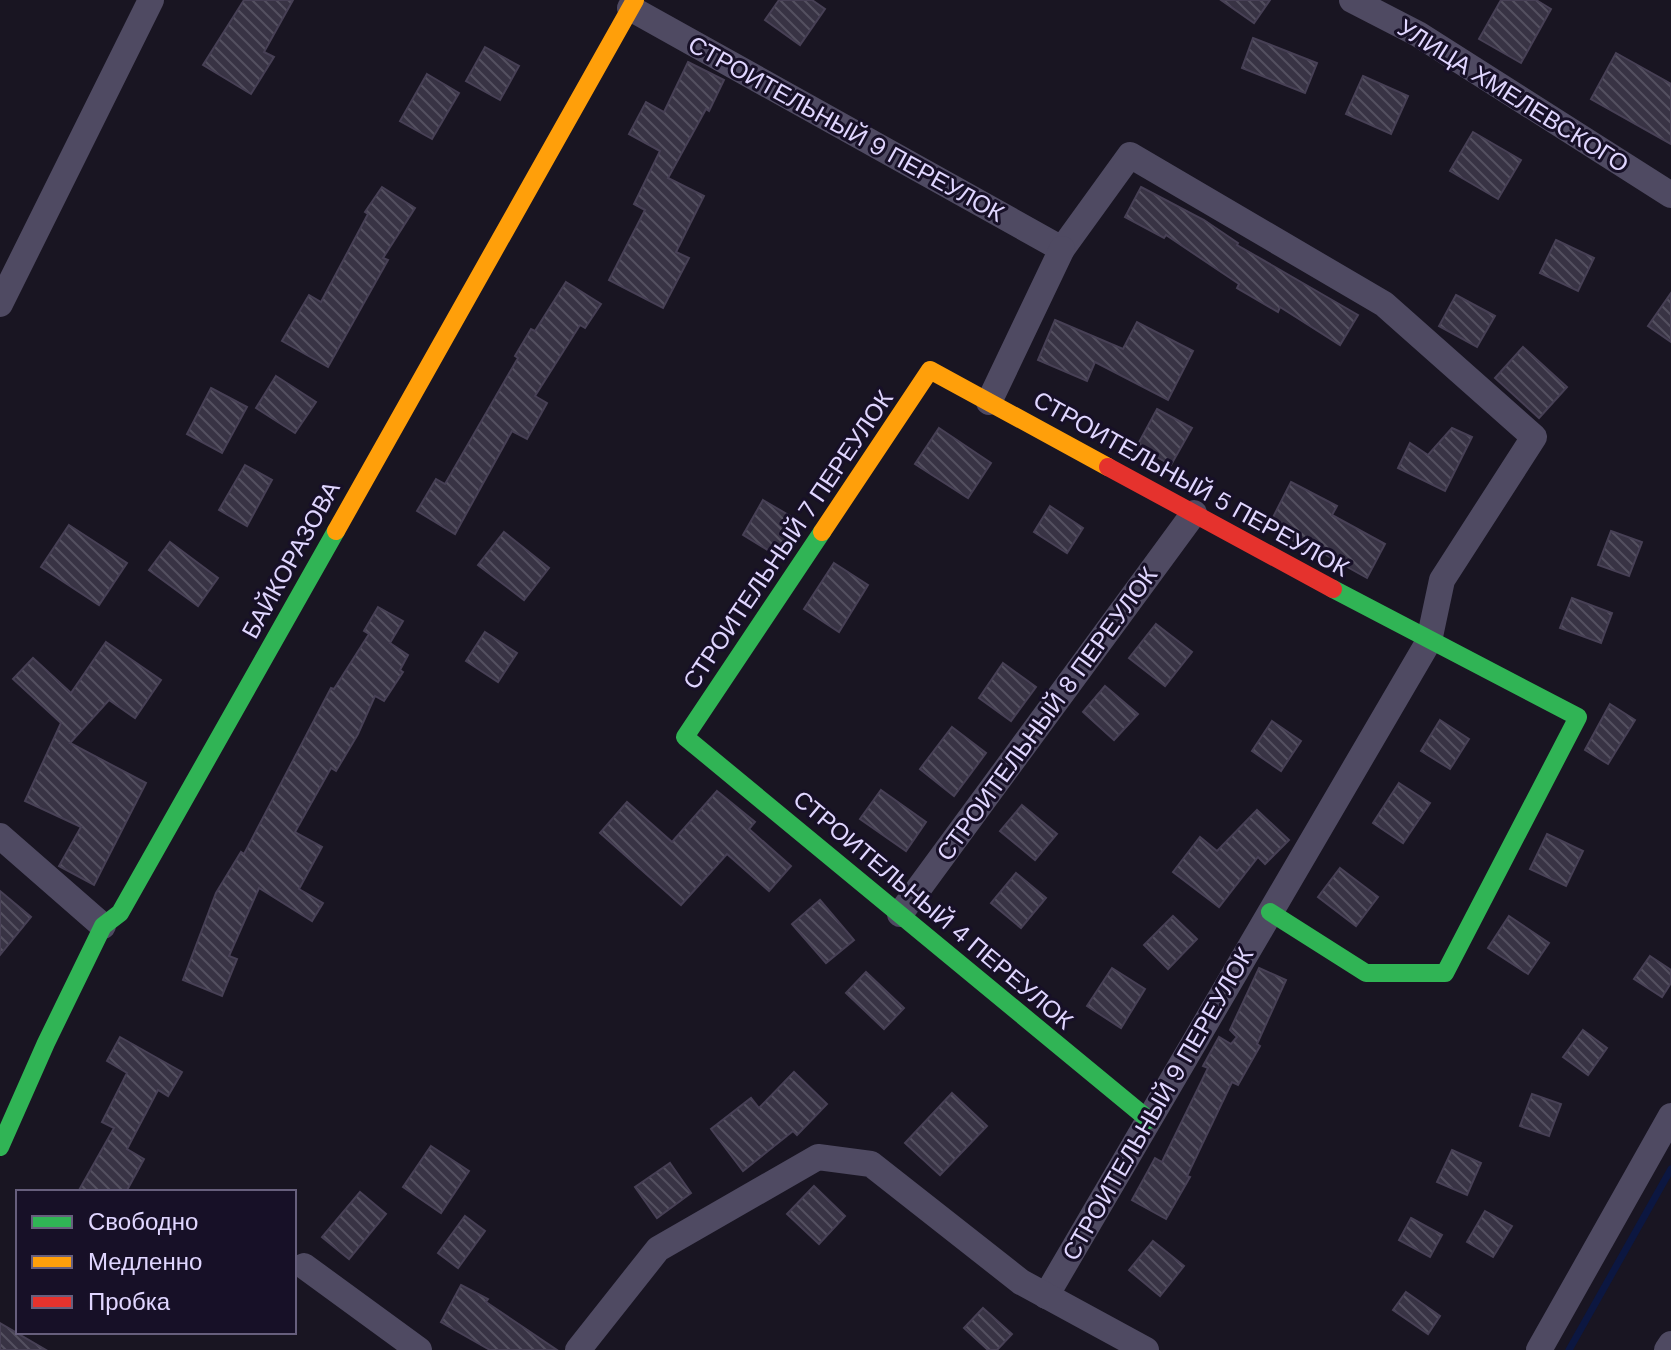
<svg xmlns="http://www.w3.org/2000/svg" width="1671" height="1350" font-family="'DM Sans',sans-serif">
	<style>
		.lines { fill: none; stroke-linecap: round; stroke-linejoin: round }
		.stream { stroke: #0c1741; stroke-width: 7 }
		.building { fill: url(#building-back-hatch); stroke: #474055; stroke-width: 2 }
		.street { stroke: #4f4a62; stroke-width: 26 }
		.fast { stroke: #30b455; stroke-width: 18 }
		.slow { stroke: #ff9f0a; stroke-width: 18 }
		.jam { stroke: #e5322d; stroke-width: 18 }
		.labels { text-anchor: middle; stroke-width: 6; stroke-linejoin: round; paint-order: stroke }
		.street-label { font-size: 24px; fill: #e0d6ff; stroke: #171027 }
	</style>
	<defs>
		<pattern id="building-back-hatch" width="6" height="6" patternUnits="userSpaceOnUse" patternTransform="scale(2)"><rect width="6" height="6" fill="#383344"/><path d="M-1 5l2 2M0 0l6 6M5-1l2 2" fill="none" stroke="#545060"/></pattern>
	</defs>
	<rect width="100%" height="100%" fill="#191522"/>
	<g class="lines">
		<path class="stream" d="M1569,1350L1671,1169"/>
	</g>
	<g class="building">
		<path d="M244,0H293L264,52L274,57L251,94L203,65Z"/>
		<path d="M779,0H812L825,9L800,45L765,20Z"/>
		<path d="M1221,0H1270L1254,23Z"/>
		<path d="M1501,0H1536L1551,9L1521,63L1479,39Z"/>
		<path d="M1253,38L1317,63L1305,93L1242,68Z"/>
		<path d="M485,47L519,66L500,100L466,81Z"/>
		<path d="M1616,53L1671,84V144L1591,99Z"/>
		<path d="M688,62L724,80L709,111L706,109L668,178L704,196L676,252L689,258L663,308L609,280L645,210L634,204L660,151L629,134L646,102L664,112Z"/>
		<path d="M427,74L459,93L432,139L400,121Z"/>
		<path d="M1363,76L1408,96L1391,134L1346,114Z"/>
		<path d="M1473,132L1521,160L1498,199L1450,171Z"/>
		<path d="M382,187L415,208L383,258L388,260L328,367L282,341L309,295L321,302L368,214L365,212Z"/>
		<path d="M1141,187L1204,220L1238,243L1237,245L1358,315L1340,345L1280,307L1278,312L1237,288L1239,284L1166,235L1164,238L1125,217Z"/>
		<path d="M1556,240L1594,258L1578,291L1540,273Z"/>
		<path d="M566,282L601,304L585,328L580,325L535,396L547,403L527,439L512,431L455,534L417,511L436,479L445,484L518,358L515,356L531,329L535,331Z"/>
		<path d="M1671,293V342L1648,326Z"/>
		<path d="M1456,295L1495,316L1477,347L1439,326Z"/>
		<path d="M1055,320L1123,349L1137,322L1193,351L1168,400L1095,362L1087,381L1038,360Z"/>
		<path d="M1523,347L1567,387L1539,418L1495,378Z"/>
		<path d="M276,376L316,402L295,433L256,408Z"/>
		<path d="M211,388L247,407L222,453L187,434Z"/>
		<path d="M1157,409L1192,428L1171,465L1137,446Z"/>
		<path d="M939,428L991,463L968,498L915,464Z"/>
		<path d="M1452,428L1472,437L1445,491L1398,468L1410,443L1428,455Z"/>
		<path d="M245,465L272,480L247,526L219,510Z"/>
		<path d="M1291,482L1337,506L1332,515L1385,544L1367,578L1315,549L1313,551L1268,527Z"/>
		<path d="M763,500L797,520L776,555L743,535Z"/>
		<path d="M1050,506L1083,528L1067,553L1034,532Z"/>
		<path d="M69,525L127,563L99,605L41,567Z"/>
		<path d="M1611,531L1642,542L1629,576L1598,565Z"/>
		<path d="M504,532L549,568L524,600L478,565Z"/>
		<path d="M170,542L218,578L198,606L149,570Z"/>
		<path d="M834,563L868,585L839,632L804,609Z"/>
		<path d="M1572,598L1612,613L1601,643L1560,628Z"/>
		<path d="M378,607L403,621L390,643L408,655L400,670L403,672L384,701L375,696L358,734L336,771L331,768L295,832L322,847L299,889L323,903L312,921L259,888L229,956L237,959L222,996L183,980L216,893L241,852L244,854L331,688L334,689L369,634L364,631Z"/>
		<path d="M1156,624L1192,652L1165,686L1129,658Z"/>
		<path d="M485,632L517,653L498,682L466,661Z"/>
		<path d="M106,642L161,680L135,718L109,700L70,743L146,783L94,885L59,866L81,827L25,801L61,723L13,679L33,658L71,693Z"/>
		<path d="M1003,663L1036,687L1011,721L979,698Z"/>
		<path d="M1105,686L1138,714L1114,740L1083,712Z"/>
		<path d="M1610,704L1635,720L1608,764L1585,750Z"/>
		<path d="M1440,720L1469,739L1450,769L1421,751Z"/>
		<path d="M1272,721L1301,741L1281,771L1252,751Z"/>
		<path d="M952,727L986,753L954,796L920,769Z"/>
		<path d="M1399,783L1430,803L1403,843L1373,823Z"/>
		<path d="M881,790L926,822L906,851L860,819Z"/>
		<path d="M717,791L755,822L749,829L791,866L769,891L727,854L681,905L600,833L627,802L672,842Z"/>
		<path d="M1022,805L1057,834L1035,860L1000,831Z"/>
		<path d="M1257,810L1289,840L1265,864L1258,857L1219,907L1173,872L1200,837L1217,851Z"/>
		<path d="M1547,834L1583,851L1566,886L1530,869Z"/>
		<path d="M1340,868L1378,897L1356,926L1318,897Z"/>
		<path d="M1016,873L1046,898L1021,928L991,903Z"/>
		<path d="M0,891L31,917L0,955Z"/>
		<path d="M820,900L854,940L826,963L792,924Z"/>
		<path d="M1173,916L1197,939L1168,969L1144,945Z"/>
		<path d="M1509,916L1549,943L1528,974L1488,948Z"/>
		<path d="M1650,956L1671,970V983L1662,997L1634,979Z"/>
		<path d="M1112,968L1145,989L1121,1028L1087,1006Z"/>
		<path d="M1259,968L1286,980L1257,1044L1260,1046L1238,1085L1232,1082L1187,1176L1190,1177L1166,1219L1132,1200L1155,1158L1162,1162L1208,1068L1203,1066L1219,1037L1231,1044L1237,1037L1230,1030Z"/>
		<path d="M866,972L904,1008L884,1029L846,993Z"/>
		<path d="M1583,1030L1607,1048L1588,1075L1563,1057Z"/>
		<path d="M120,1037L182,1072L168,1096L158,1090L127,1149L144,1159L126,1192H78L114,1128L102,1122L127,1073L107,1061Z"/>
		<path d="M794,1072L827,1104L797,1135L793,1131L743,1171L711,1129L751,1098L759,1108Z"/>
		<path d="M952,1093L987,1126L940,1175L905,1143Z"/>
		<path d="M1532,1094L1561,1104L1549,1136L1520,1126Z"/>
		<path d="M431,1146L469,1171L441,1213L403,1187Z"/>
		<path d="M1452,1150L1481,1163L1467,1195L1437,1182Z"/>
		<path d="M670,1163L691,1193L657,1218L635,1187Z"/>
		<path d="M814,1186L845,1216L819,1244L787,1214Z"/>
		<path d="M360,1192L386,1214L349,1259L322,1237Z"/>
		<path d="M1485,1211L1512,1226L1493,1257L1467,1242Z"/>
		<path d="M465,1216L485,1231L458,1268L438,1253Z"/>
		<path d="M1411,1218L1442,1235L1430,1257L1399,1240Z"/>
		<path d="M1153,1241L1184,1266L1160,1296L1129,1270Z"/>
		<path d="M461,1285L488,1299L486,1302L557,1350H490L441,1322Z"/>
		<path d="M1406,1292L1440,1316L1428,1334L1393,1310Z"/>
		<path d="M983,1308L1012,1334L997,1350H988L964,1328Z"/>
		<path d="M0,1323L46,1350H0Z"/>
	</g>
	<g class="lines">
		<g class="street">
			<path d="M1352,0L1418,34L1671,195"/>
			<path d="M630,8L1062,249L1130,155L1384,304L1534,437L1442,580L1429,641L1046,1296"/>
			<path d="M0,304L151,0"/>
			<path d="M989,402L1062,249"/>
			<path d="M0,836L103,926"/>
			<path d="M900,914L1194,513"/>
			<path d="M304,1266L419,1350"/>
			<path d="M578,1350L658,1249L818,1157L871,1164L1021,1282L1146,1350"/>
			<path d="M1539,1350L1671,1116"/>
			<path d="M1667,1350L1671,1344"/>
		</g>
		<g class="fast">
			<path d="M822,532L685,737L1149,1120"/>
			<path d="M1270,912L1366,973H1445L1578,717L1333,589"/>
			<path d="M0,1147L46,1043L103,926L120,913L336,531"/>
		</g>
		<g class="slow">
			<path d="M336,531L635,0"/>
			<path d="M822,532L930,370L1108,467"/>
		</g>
		<path class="jam" d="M1108,467L1333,589"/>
	</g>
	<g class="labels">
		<g class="street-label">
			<text transform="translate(1513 96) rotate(32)" y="8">УЛИЦА ХМЕЛЕВСКОГО</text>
			<text transform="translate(846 129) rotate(29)" y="8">СТРОИТЕЛЬНЫЙ 9 ПЕРЕУЛОК</text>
			<text transform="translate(1191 484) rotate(29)" y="8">СТРОИТЕЛЬНЫЙ 5 ПЕРЕУЛОК</text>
			<text transform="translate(788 540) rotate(-56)" y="8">СТРОИТЕЛЬНЫЙ 7 ПЕРЕУЛОК</text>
			<text transform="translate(291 560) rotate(-61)" y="8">БАЙКОРАЗОВА</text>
			<text transform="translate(1047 714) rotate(-54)" y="8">СТРОИТЕЛЬНЫЙ 8 ПЕРЕУЛОК</text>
			<text transform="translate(933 910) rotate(40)" y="8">СТРОИТЕЛЬНЫЙ 4 ПЕРЕУЛОК</text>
			<text transform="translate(1158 1104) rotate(-60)" y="8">СТРОИТЕЛЬНЫЙ 9 ПЕРЕУЛОК</text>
		</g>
	</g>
	<rect x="16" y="1190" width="280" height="144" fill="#171027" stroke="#675f7d" stroke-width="2"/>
	<rect x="32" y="1216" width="40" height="12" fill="#30b455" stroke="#675f7d" stroke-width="2"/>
	<text x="88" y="1230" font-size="24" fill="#e0d6ff">Свободно</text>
	<rect x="32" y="1256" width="40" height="12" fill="#ff9f0a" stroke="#675f7d" stroke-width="2"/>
	<text x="88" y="1270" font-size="24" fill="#e0d6ff">Медленно</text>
	<rect x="32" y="1296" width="40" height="12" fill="#e5322d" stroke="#675f7d" stroke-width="2"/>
	<text x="88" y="1310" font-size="24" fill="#e0d6ff">Пробка</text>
</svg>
